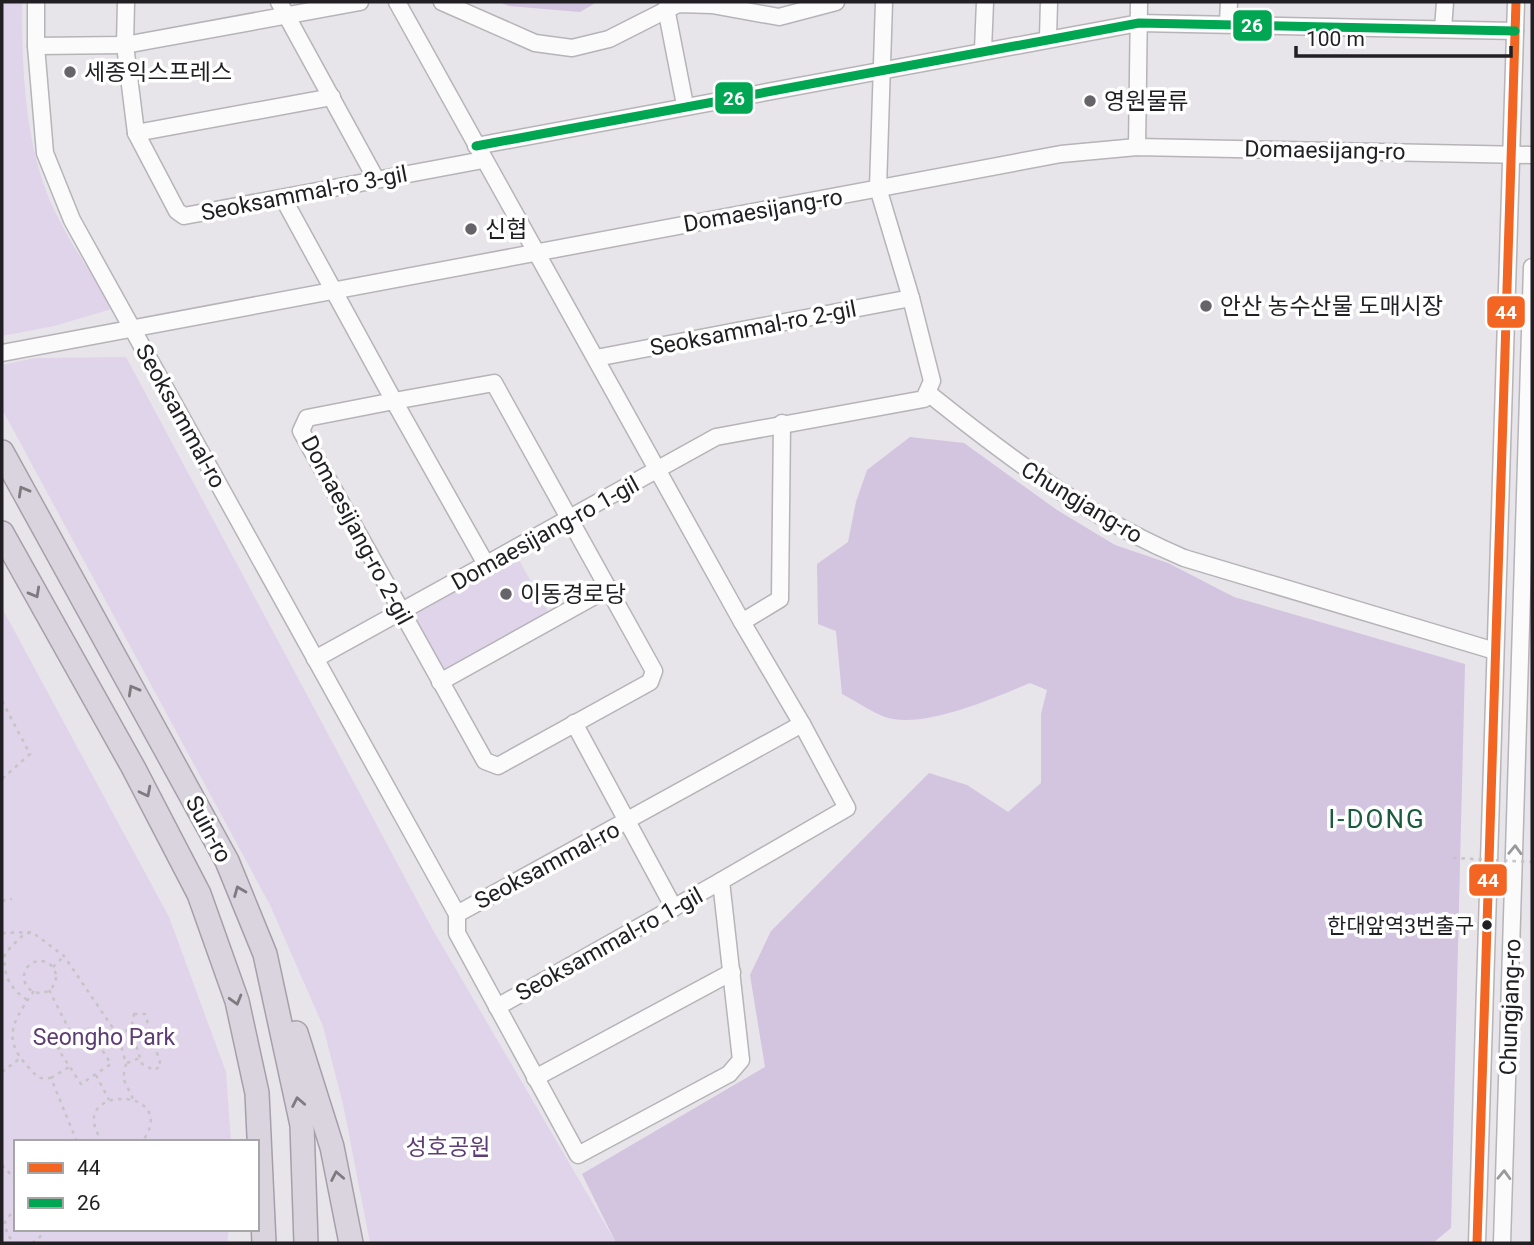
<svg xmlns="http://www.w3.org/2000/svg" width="1534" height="1245" font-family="Roboto,'Noto Sans KR',sans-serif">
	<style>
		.green { fill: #e0d4ea }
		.forest { fill: #d3c4df }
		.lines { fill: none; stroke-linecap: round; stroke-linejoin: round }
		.minor-casing { stroke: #b7b4b8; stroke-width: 19 }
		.highway-casing { stroke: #a69fab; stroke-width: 26 }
		.path { stroke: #c5c4c7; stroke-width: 2.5; stroke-dasharray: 3.5 5; stroke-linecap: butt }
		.minor { stroke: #fbfbfc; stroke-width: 16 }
		.highway { stroke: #d9d4dd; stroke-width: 23 }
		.path-bridge { stroke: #c5c4c7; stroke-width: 2.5; stroke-dasharray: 3.5 5; stroke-linecap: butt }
		.bus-1-casing { stroke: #fff; stroke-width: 14 }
		.bus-2-casing { stroke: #fff; stroke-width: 14 }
		.bus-1 { stroke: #f26522; stroke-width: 9 }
		.bus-2 { stroke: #00a651; stroke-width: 9 }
		.oneway { stroke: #7d7a80 }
		.oneway2 { stroke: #99989a }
		.poi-dot { fill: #666469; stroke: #fff; stroke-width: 2.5 }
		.bus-dot { fill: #211f23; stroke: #fff; stroke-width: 2.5 }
		.labels { text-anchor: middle; stroke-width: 7; stroke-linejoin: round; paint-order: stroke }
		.bus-label { font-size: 21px; fill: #211f23; stroke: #fff; text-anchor: end }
		.poi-label { font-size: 23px; fill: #211f23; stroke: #fff; text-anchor: start }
		.street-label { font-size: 23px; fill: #211f23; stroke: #fff }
		.park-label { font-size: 23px; fill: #5e3d75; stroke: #fff }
		.quarter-label { font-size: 26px; letter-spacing: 2px; fill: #1b5a3e; stroke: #fff }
		.line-badge { stroke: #fff; stroke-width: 2.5 }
		.badge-label { font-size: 19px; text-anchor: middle; font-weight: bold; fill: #fff }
	</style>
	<rect width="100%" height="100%" fill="#e7e4ea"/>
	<g class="green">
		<path d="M2,2H22C22,62 24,125 43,182C55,221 91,275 115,308L54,326L2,336Z"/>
		<path d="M126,357L433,930L616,1243H370L344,1109L323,1026L270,905L2,409V365L35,358Z"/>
		<path d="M516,555L550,615L451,671L440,668L414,621L417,611Z"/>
		<path d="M2,608L169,917L226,1072L231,1142H16V1229H229L227,1243H2Z"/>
	</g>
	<g class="forest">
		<path d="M499,2H597L580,12L509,6Z"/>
		<path d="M910,437L964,443L1057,510L1115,545L1168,563L1234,597L1465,664L1451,1228L1433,1243H616L582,1174L765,1067L750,975L771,931L929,773L967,785L1008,812L1041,783V714L1047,690L1030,683C994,698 922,730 885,717C871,712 856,701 842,694L836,631L818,624L817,564L848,542L856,502L867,470Z"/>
	</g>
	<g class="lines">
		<g class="minor-casing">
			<g id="minor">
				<path d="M36,2V46L45,153L72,220L457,914L802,724L742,622L397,2"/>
				<path d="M126,2L125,45L136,133L177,211L184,216L483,160"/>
				<path d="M279,2L376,179"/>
				<path d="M442,2L535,43L572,48L609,39L678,4L712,5L779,17L836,2"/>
				<path d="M666,8L685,105"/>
				<path d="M1228,23L1229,2"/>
				<path d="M1443,29L1445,2"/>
				<path d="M1048,37L1049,2"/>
				<path d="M36,46L125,45L360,2"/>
				<path d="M983,50L985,2"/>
				<path d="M136,133L332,97"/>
				<path d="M476,146L1139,23L1515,31"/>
				<path d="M1137,147L1139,2"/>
				<path d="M283,198L394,401L494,383L654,671L650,682L498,766L485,761L301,431L307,418L394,401L487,566"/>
				<path d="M2,353L1061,154L1137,147L1532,155"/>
				<path d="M596,358L911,298"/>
				<path d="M928,393C1009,458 1089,518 1184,558L1495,651"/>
				<path d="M742,622L780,599L782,423"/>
				<path d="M315,659L716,437L924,399L932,381L911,298L878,188L884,2"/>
				<path d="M440,682L609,588"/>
				<path d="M574,723L674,908"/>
				<path d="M457,914V933L578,1155L729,1074L741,1060L721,881L847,808L802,724"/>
				<path d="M497,1007L721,881"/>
				<path d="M535,1078L732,972"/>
				<path d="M1477,1243L1516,2"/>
				<path d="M1502,1243L1532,267"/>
			</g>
		</g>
		<g class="highway-casing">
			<g id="highway">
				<path d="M2,452L227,861L265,954L302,1125L306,1243"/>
				<path d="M2,533L133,767L199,894L237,1001L257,1093L264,1243"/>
				<path d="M296,1033L332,1147L351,1243"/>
			</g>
		</g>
		<g class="path">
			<path d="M2,701L30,754L2,779"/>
			<path d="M2,901L12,899"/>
			<path d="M2,933L32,932L64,956L119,1037L126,1064L123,1078L133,1099"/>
			<circle cx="40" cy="977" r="16"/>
			<path d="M53,967L63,957"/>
			<path d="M49,990L74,1039"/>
			<path d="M34,991C6,1030 3,1044 39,1078H51L77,1142"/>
			<path d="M27,1000C9,987 3,976 5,953L22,936L31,932"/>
			<path d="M134,1014H145L161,1066L154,1070L142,1064L131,1030Z"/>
			<path d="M89,1029L111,1064L81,1084L58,1049Z"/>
			<path d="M119,1037L131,1027"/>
			<path d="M100,1047L117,1035"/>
			<path d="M127,1063L140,1058"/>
			<path d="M2,1072L19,1059"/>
			<path d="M96,1075L109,1100"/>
			<path d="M51,1078L69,1067"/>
			<path d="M93,1142L98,1135"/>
			<path d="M103,1142C60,1084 184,1085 142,1142"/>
			<path d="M2,1165L16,1180"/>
			<path d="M16,1207L5,1222L7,1235L16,1243"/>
			<path d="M32,1243L40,1237L44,1229"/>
		</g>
		<use href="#minor" class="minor"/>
		<use href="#highway" class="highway"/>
		<path class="path-bridge" d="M1453,858L1532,862"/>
		<g class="bus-1-casing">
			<path id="bus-1" d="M1477,1243L1516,2"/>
		</g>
		<g class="bus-2-casing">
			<path id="bus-2" d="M476,146L1139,23L1515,31"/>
		</g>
		<use href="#bus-1" class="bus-1"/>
		<use href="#bus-2" class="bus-2"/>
	</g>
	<defs><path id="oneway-chevron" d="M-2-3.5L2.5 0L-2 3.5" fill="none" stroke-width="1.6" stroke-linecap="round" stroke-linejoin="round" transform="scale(1.75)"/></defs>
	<g class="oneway">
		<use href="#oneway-chevron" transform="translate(23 491) rotate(-119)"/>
		<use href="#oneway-chevron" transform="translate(35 593) rotate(61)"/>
		<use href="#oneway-chevron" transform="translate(133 690) rotate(-119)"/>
		<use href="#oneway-chevron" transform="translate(146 792) rotate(63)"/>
		<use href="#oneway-chevron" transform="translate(239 891) rotate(-112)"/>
		<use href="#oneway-chevron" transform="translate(236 1000) rotate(74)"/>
		<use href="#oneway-chevron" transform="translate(298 1102) rotate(-101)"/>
		<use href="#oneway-chevron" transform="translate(337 1176) rotate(-101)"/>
	</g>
	<g class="oneway2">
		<use href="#oneway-chevron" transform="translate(1515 850) rotate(-88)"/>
		<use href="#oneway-chevron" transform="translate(1504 1175) rotate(-88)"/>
	</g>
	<g class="poi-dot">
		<circle cx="70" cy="72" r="7"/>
		<circle cx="1090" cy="101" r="7"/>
		<circle cx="471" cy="229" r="7"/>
		<circle cx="1206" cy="306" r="7"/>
		<circle cx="506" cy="594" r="7"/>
	</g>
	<circle class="bus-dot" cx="1487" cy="925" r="6"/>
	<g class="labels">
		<g class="bus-label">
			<text x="1474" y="933">한대앞역3번출구</text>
		</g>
		<g class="poi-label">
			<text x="84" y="80">세종익스프레스</text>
			<text x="1104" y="109">영원물류</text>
			<text x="485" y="237">신협</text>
			<text x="1220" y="314">안산 농수산물 도매시장</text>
			<text x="520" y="602">이동경로당</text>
		</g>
		<g class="street-label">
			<text transform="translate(1325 150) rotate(1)" y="8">Domaesijang-ro</text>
			<text transform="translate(304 193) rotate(-11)" y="8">Seoksammal-ro 3-gil</text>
			<text transform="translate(763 210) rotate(-10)" y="8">Domaesijang-ro</text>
			<text transform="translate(753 328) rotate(-11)" y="8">Seoksammal-ro 2-gil</text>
			<text transform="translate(181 416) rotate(61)" y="8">Seoksammal-ro</text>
			<text transform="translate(1082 502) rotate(31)" y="8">Chungjang-ro</text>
			<text transform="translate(357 530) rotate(62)" y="8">Domaesijang-ro 2-gil</text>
			<text transform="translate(545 533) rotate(-29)" y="8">Domaesijang-ro 1-gil</text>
			<text transform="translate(209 829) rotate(62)" y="8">Suin-ro</text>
			<text transform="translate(547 865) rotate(-28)" y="8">Seoksammal-ro</text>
			<text transform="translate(609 944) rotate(-29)" y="8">Seoksammal-ro 1-gil</text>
			<text transform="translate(1510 1007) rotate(-88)" y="8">Chungjang-ro</text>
		</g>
		<g class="park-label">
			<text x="104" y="1045">Seongho Park</text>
			<text x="448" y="1155">성호공원</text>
		</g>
		<g class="quarter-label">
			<text x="1377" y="828">I-DONG</text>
		</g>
	</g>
	<g class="line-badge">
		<rect x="1232" y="9" width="41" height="33" rx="7" fill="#00a651"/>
		<rect x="714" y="81" width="40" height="34" rx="7" fill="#00a651"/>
		<rect x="1486" y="295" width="40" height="34" rx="7" fill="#f26522"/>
		<rect x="1468" y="863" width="40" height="34" rx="7" fill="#f26522"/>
	</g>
	<g class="badge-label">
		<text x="1252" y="32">26</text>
		<text x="734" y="105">26</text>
		<text x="1506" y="319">44</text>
		<text x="1488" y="887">44</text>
	</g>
	<rect width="1534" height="1245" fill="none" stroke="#211f23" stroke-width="7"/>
	<rect x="14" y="1140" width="245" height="91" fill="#ffffff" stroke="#a6a5a7" stroke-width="2"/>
	<rect x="28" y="1163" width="35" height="10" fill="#f26522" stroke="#a6a5a7" stroke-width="2"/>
	<text x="77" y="1175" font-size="21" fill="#211f23">44</text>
	<rect x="28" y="1198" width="35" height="10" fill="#00a651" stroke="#a6a5a7" stroke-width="2"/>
	<text x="77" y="1210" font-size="21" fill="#211f23">26</text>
	<path d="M1296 46v10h215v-10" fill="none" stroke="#211f23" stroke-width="3.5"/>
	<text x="1306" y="46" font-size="21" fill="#211f23" stroke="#ffffff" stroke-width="5" paint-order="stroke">100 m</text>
</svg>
